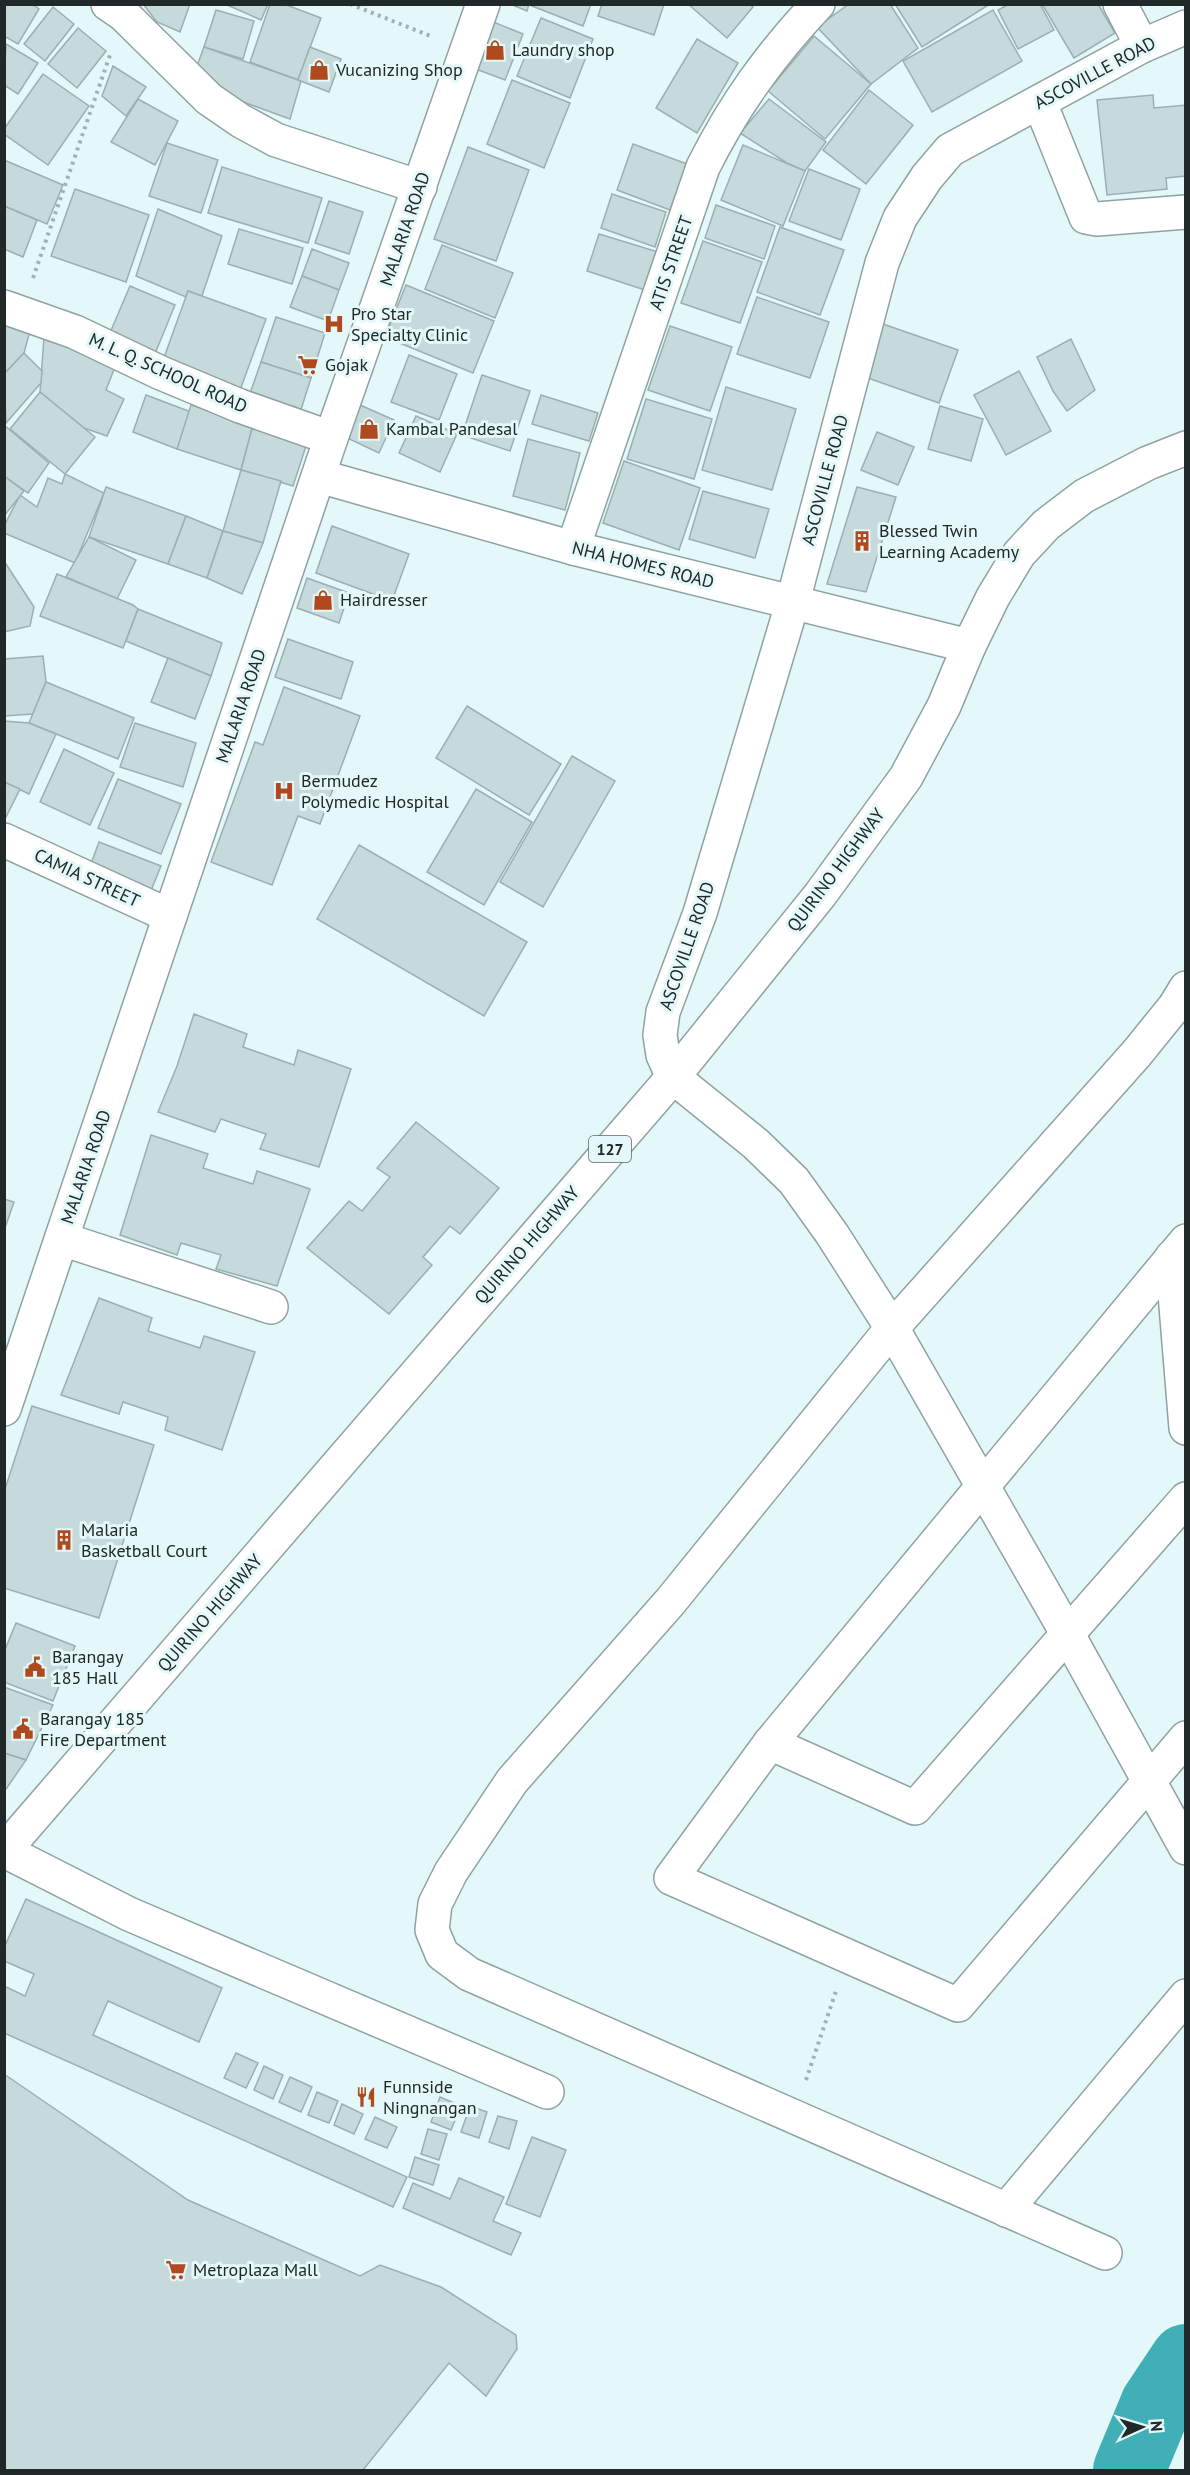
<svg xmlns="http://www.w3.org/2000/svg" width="1190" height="2475" font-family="'PT Sans',sans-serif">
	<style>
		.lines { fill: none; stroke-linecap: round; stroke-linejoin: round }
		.river { stroke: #41afb6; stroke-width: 72 }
		.building { fill: #c6dadb; stroke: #9cafb0; stroke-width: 1.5 }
		.minor-casing { stroke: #8fa2a3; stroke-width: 36 }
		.major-casing { stroke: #8fa2a3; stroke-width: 36 }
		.path { stroke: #a1b1b2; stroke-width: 4; stroke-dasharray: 3 4.5; stroke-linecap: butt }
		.minor { stroke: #fff; stroke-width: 33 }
		.major { stroke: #fff; stroke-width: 33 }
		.labels { text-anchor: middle; stroke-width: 6; stroke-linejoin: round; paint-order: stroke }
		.shield { fill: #e4f8f9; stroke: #5b6667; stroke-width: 1.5 }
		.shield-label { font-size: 16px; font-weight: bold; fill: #202828 }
		.poi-label { font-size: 18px; fill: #202828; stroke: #e4f8f9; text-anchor: start }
		.street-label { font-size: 18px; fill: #202828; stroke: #e4f8f9 }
	</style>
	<rect width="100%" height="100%" fill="#e4f8f9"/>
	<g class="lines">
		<path class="river" d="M1129,2470L1156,2405L1186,2360"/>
	</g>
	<g class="building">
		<path d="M4,4H32L39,9L18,44L4,36Z"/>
		<path d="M143,4H190L180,32L157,22Z"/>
		<path d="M225,4H268L261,20Z"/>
		<path d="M270,4H284L321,18L298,80L250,62Z"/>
		<path d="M510,4H529L527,11Z"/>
		<path d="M533,4H591L583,26L532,6Z"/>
		<path d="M602,4H664L654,35L598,16Z"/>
		<path d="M688,4H750L753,7L727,38Z"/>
		<path d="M849,4H890L918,48L871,84L817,27Z"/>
		<path d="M895,4H990L922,47Z"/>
		<path d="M1009,4H1040L1054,30L1018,49L998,10Z"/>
		<path d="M1042,4H1098L1115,33L1074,58Z"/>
		<path d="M53,7L74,24L45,61L24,44Z"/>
		<path d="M216,10L254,21L243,59L204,47Z"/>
		<path d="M993,10L1022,61L932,112L903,61Z"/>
		<path d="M541,18L593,39L570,98L517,76Z"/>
		<path d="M486,19L523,34L505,80L468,66Z"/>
		<path d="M78,28L106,51L77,88L48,64Z"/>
		<path d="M814,36L871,84L825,139L768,91Z"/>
		<path d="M697,39L738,63L697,133L656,108Z"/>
		<path d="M6,44L38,63L18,94L4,85Z"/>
		<path d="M204,47L301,81L290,119L213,91L194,74Z"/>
		<path d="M310,47L341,59L329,92L298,80Z"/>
		<path d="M113,66L146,87L126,116L102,96Z"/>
		<path d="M43,74L89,106L48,165L4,134V129Z"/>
		<path d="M512,80L570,103L544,168L487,144Z"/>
		<path d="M869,90L913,125L866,184L823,150Z"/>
		<path d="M1153,95L1154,108L1186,105V176L1166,178L1167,189L1107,195L1097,100Z"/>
		<path d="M138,99L178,121L155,165L111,142Z"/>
		<path d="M769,99L826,142L805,171L787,163L740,133Z"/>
		<path d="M167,143L218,160L201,213L149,196Z"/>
		<path d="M633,144L687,164L670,210L617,190Z"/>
		<path d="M743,145L805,171L783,226L721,200Z"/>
		<path d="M468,147L529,170L496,261L434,239Z"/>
		<path d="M4,160L63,185L47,224L4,206Z"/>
		<path d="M222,167L322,198L308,243L208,213Z"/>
		<path d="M809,169L860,189L841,240L789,221Z"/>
		<path d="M75,189L149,215L126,282L51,256Z"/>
		<path d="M612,194L666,212L655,247L601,228Z"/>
		<path d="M329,201L363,212L349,254L315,243Z"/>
		<path d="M716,205L775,226L764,259L705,238Z"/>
		<path d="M4,206L37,220L23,257L4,249Z"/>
		<path d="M158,209L222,236L202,296L188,291L186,297L136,276Z"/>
		<path d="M780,227L844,250L820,315L757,292Z"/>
		<path d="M239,229L303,248L292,284L228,264Z"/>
		<path d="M599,234L658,252L645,290L587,271Z"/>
		<path d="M703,241L762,262L740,323L681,303Z"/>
		<path d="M442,245L513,273L495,318L425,289Z"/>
		<path d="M312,249L349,263L339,290L302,276Z"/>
		<path d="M302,276L339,290L328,321L290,307Z"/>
		<path d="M406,285L494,321L473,373L385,337Z"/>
		<path d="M130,286L175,305L152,361L106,342Z"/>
		<path d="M188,291L266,319L239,393L161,366Z"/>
		<path d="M757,297L829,322L810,378L737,354Z"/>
		<path d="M276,317L325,333L311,378L261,362Z"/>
		<path d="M4,322L30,331L24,353L4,374Z"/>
		<path d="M883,324L958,350L939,403L865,377Z"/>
		<path d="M670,326L732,347L710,411L648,390Z"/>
		<path d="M44,337L115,367L106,390L124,399L107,436L84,428L40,392Z"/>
		<path d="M1071,339L1095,390L1067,411L1053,391L1037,357Z"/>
		<path d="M24,353L42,371L41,383L6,423L4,374Z"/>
		<path d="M409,355L457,374L439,420L391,402Z"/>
		<path d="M261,362L311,378L299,416L248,399Z"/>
		<path d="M1019,371L1051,431L1006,455L974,395Z"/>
		<path d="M482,375L530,391L510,451L462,435Z"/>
		<path d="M726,387L796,409L772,490L702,470Z"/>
		<path d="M40,392L95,437L65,474L10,429Z"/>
		<path d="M146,395L191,412L177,449L133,432Z"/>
		<path d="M541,395L598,413L589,441L532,424Z"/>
		<path d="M646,399L712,419L694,479L627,459Z"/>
		<path d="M191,405L253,425L241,470L177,449Z"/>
		<path d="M360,405L394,420L379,453L345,437Z"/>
		<path d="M940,406L983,419L971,461L928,449Z"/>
		<path d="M416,416L457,434L440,472L399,453Z"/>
		<path d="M4,425L49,463L28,493L4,476Z"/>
		<path d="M253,425L307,443L293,486L241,470Z"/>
		<path d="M877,432L914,447L898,485L861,470Z"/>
		<path d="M528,439L580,453L565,510L513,496Z"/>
		<path d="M624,461L700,488L679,550L603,523Z"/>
		<path d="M241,470L281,481L263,543L223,531Z"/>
		<path d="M65,474L104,493L75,563L4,533V526L20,495L37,507L48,478L62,484Z"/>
		<path d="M4,476L24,491L4,516Z"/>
		<path d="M106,487L186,516L168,564L89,537Z"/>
		<path d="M857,487L896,497L866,592L827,584Z"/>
		<path d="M703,491L769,509L755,558L689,539Z"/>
		<path d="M186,516L223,531L207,578L168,564Z"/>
		<path d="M332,526L409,554L392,601L316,573Z"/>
		<path d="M223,531L263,543L242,594L207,578Z"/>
		<path d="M89,537L136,560L117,599L66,577Z"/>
		<path d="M4,561L34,607L30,626L4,632Z"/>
		<path d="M57,574L133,605L138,609L123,648L40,616Z"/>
		<path d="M307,578L349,593L339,623L297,608Z"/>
		<path d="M138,609L222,643L211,676L126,641Z"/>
		<path d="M288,639L353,662L341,699L275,677Z"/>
		<path d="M43,656L46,682L33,714L4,716V659Z"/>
		<path d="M168,658L211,676L195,719L151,702Z"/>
		<path d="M46,682L134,718L118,759L29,723Z"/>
		<path d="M284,687L360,716L320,824L298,816L272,885L211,862L255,742L263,745Z"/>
		<path d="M467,706L561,764L529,815L436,758Z"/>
		<path d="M4,721L29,723L56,734L29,794L4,782Z"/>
		<path d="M135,723L196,743L183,787L120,767Z"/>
		<path d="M64,749L114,773L90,825L40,802Z"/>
		<path d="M572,756L615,781L543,907L500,882Z"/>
		<path d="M118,779L181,804L161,854L98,828Z"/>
		<path d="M4,782L20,789L4,821Z"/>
		<path d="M476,789L532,822L484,905L427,872Z"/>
		<path d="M99,842L161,866L150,893L89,869Z"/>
		<path d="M359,845L527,942L484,1016L317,919Z"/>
		<path d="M194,1014L247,1034L243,1047L294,1065L298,1050L351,1069L319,1167L260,1149L266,1134L221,1119L215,1132L158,1112L177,1066Z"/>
		<path d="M416,1122L499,1188L460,1234L450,1226L423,1257L432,1265L389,1314L307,1248L349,1201L362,1211L390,1177L377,1168Z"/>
		<path d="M151,1135L208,1154L203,1168L253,1184L257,1171L310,1189L277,1286L216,1269L221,1255L181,1243L177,1255L120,1235Z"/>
		<path d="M4,1199L14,1202L4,1231Z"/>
		<path d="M99,1298L152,1318L148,1331L200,1348L204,1336L255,1352L222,1450L165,1430L168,1417L123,1402L119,1414L61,1395Z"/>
		<path d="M32,1406L154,1445L99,1618L4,1588V1492Z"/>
		<path d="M16,1623L75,1646L53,1701L4,1682V1652Z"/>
		<path d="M4,1687L53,1705L26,1760L4,1753Z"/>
		<path d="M4,1753L26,1760L4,1792Z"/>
		<path d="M26,1899L222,1988L199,2042L108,2001L93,2035L407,2177L393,2207L4,2033V1986L25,1996L34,1974L4,1961V1948Z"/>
		<path d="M236,2053L258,2063L246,2088L224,2078Z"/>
		<path d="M264,2066L283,2075L273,2099L254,2090Z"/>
		<path d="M4,2074L188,2200L360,2276L380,2265L441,2287L516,2335L517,2349L486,2396L449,2363L363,2470H4Z"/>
		<path d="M290,2077L312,2087L301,2112L279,2102Z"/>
		<path d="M317,2092L338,2101L329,2123L308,2115Z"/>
		<path d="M440,2097L461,2106L451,2130L431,2122Z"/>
		<path d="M342,2104L363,2114L354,2134L334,2125Z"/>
		<path d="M470,2106L487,2112L479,2138L461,2132Z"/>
		<path d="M498,2116L517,2121L509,2149L489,2142Z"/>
		<path d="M375,2117L397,2127L387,2148L365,2139Z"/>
		<path d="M428,2129L447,2134L439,2160L421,2154Z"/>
		<path d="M532,2137L566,2150L540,2217L506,2204Z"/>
		<path d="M415,2157L439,2165L433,2185L409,2177Z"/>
		<path d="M459,2178L504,2197L493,2221L521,2233L511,2255L403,2208L413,2183L450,2199Z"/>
	</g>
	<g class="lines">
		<g class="minor-casing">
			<g id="minor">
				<path d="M108,4L124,15L209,99L241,121L276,140L420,187"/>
				<path d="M1120,4L1142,46"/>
				<path d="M1186,27L1142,46L950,150L927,177L900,218L882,263L793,601L700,913L663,1012L660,1035L663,1055L673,1077L756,1144L794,1181L832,1234L892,1328L1067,1633L1186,1848"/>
				<path d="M1040,103L1086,217L1097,219L1186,212"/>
				<path d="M4,307L75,332L161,373L240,406L331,438"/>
				<path d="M319,476L573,548L969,646"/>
				<path d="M573,548L703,167C734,105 770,55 818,4"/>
				<path d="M4,840L170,916"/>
				<path d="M62,1239L271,1307"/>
				<path d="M1186,1241L770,1743L671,1878L958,2005L1186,1738"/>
				<path d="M1172,1257L1186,1428"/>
				<path d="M770,1743L915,1808L1186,1499"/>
				<path d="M5,1851L129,1914L547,2092"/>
				<path d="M1006,2210L1186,1996"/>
				<path d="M1105,2253L469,1974L442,1954L432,1930L435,1904L451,1872L512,1781L670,1602L892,1328L1137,1053L1175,1006L1186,988"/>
			</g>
		</g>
		<g class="major-casing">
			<g id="major">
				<path d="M4,1409L331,438L483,4"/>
				<path d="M4,1851L673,1077L820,895L906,777L944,706L969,646L993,597L1019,554L1046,525L1084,496L1148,463L1186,448"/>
			</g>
		</g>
		<g class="path">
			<path d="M350,4L433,37"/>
			<path d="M33,278L110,55"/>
			<path d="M806,2080L836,1991"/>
		</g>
		<use href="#minor" class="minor"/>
		<use href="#major" class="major"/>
	</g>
	<defs>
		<g id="shop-bare" transform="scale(1.62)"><path d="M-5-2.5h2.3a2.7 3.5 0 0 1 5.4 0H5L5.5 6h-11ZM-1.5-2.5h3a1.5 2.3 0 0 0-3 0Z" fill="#b04a1e" stroke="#e4f8f9" stroke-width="2.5" paint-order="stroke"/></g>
		<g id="hospital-bare" transform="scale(1.62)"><path d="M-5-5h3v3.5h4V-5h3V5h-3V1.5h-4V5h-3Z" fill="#b04a1e" stroke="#e4f8f9" stroke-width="2.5" paint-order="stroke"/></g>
		<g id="supermarket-bare" transform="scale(1.62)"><path d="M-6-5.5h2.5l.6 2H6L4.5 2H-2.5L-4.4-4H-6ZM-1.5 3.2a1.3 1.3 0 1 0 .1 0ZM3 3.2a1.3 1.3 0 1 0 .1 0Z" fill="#b04a1e" stroke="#e4f8f9" stroke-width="2.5" paint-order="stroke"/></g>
		<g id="building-bare" transform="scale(1.62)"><path d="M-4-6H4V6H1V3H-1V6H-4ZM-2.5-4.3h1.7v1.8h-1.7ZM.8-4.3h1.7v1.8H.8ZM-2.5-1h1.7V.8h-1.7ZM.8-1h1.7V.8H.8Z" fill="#b04a1e" stroke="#e4f8f9" stroke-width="2.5" paint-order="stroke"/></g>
		<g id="civic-bare" transform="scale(1.62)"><path d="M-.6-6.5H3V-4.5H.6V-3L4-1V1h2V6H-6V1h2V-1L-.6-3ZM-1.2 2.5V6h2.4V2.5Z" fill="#b04a1e" stroke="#e4f8f9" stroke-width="2.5" paint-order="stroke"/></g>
		<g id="restaurant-bare" transform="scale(1.62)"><path d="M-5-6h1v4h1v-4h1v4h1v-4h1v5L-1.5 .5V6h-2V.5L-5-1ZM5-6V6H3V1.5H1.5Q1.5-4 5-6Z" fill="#b04a1e" stroke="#e4f8f9" stroke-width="2.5" paint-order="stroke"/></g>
	</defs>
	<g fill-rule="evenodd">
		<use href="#shop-bare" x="495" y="50"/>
		<use href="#shop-bare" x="319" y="70"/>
		<use href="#hospital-bare" x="334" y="324"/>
		<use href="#supermarket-bare" x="308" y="365"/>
		<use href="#shop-bare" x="369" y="429"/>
		<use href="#building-bare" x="862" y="541"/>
		<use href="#shop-bare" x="323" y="600"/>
		<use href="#hospital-bare" x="284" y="791"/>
		<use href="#building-bare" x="64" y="1540"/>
		<use href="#civic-bare" x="35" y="1667"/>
		<use href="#civic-bare" x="23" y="1729"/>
		<use href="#restaurant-bare" x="366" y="2097"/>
		<use href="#supermarket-bare" x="176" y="2270"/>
	</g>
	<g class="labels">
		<rect class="shield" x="589" y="1136" width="42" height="26" rx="4.5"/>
		<g class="shield-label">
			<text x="610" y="1155">127</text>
		</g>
		<g class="poi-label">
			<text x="512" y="56">Laundry shop</text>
			<text x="336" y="76">Vucanizing Shop</text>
			<text x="351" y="320">Pro Star<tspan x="351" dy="21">Specialty Clinic</tspan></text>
			<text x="325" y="371">Gojak</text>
			<text x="386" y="435">Kambal Pandesal</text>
			<text x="879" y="537">Blessed Twin<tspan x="879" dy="21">Learning Academy</tspan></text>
			<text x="340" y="606">Hairdresser</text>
			<text x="301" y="787">Bermudez<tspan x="301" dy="21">Polymedic Hospital</tspan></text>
			<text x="81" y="1536">Malaria<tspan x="81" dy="21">Basketball Court</tspan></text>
			<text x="52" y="1663">Barangay<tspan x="52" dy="21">185 Hall</tspan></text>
			<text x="40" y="1725">Barangay 185<tspan x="40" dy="21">Fire Department</tspan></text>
			<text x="383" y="2093">Funnside<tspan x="383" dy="21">Ningnangan</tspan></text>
			<text x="193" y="2276">Metroplaza Mall</text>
		</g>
		<g class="street-label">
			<text transform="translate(1095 73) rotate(-28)" y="6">ASCOVILLE ROAD</text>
			<text transform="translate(405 229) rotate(-71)" y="6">MALARIA ROAD</text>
			<text transform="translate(671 263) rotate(-71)" y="6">ATIS STREET</text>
			<text transform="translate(168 373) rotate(24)" y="6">M. L. Q. SCHOOL ROAD</text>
			<text transform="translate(825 480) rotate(-75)" y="6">ASCOVILLE ROAD</text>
			<text transform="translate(643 565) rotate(14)" y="6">NHA HOMES ROAD</text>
			<text transform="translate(241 706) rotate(-71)" y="6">MALARIA ROAD</text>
			<text transform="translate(836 870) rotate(-53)" y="6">QUIRINO HIGHWAY</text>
			<text transform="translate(87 878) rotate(25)" y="6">CAMIA STREET</text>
			<text transform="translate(687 946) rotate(-71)" y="6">ASCOVILLE ROAD</text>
			<text transform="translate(86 1167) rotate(-71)" y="6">MALARIA ROAD</text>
			<text transform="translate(527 1245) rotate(-49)" y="6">QUIRINO HIGHWAY</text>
			<text transform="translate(210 1613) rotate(-49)" y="6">QUIRINO HIGHWAY</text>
		</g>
	</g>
	<rect width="1190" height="2475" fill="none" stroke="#202828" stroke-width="12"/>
	<g transform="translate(1142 2427) rotate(86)" stroke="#e4f8f9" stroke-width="4.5" paint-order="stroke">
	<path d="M0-4.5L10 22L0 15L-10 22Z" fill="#202828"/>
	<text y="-9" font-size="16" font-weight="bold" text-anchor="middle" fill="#202828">N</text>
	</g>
</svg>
